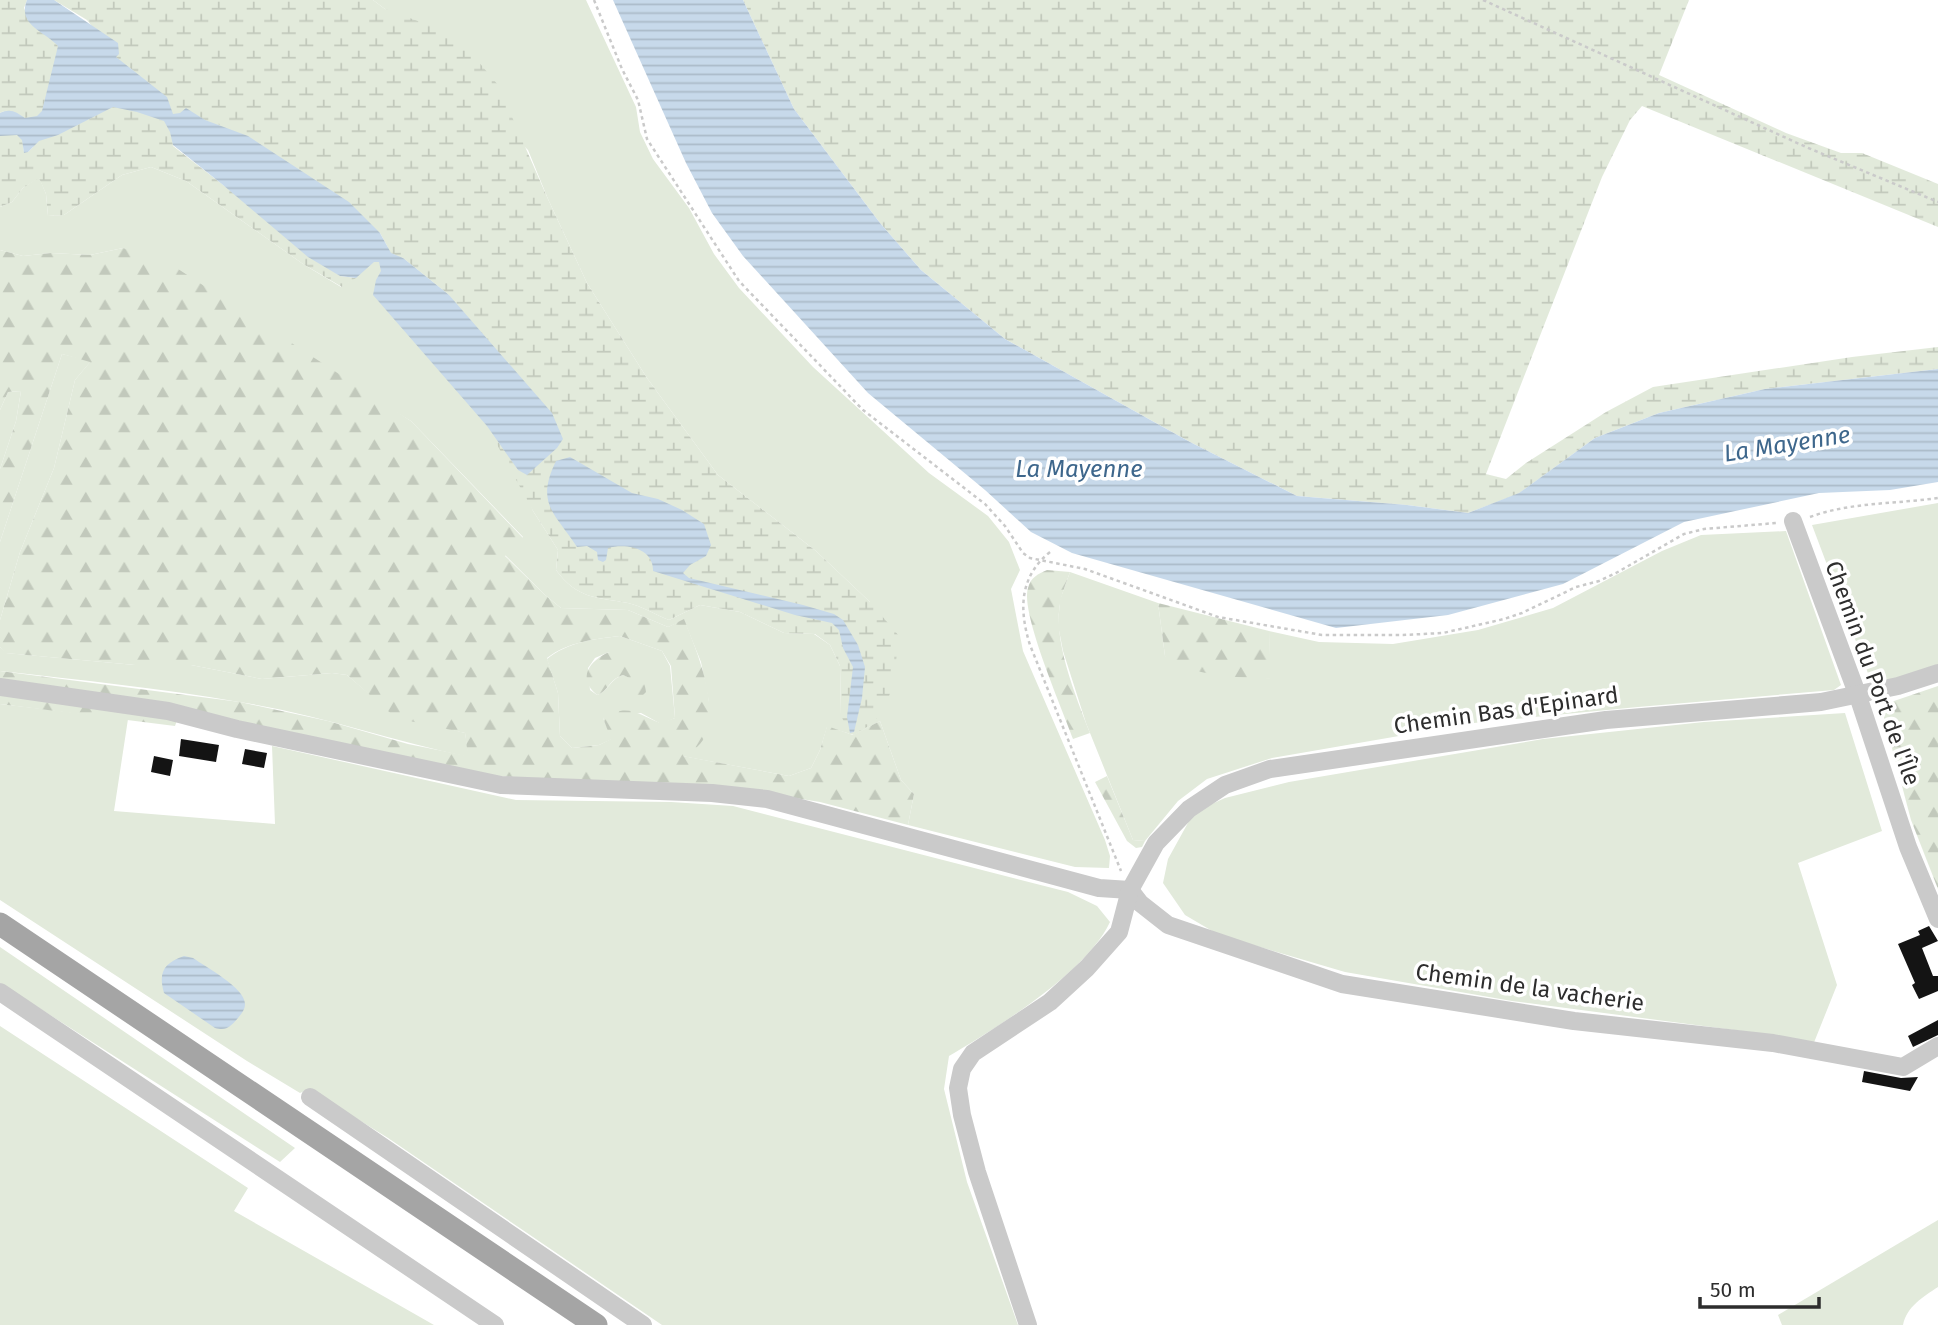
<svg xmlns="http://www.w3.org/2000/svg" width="1938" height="1325" font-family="'Fira Sans',sans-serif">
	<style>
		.green { fill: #e2eadb; fill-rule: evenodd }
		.forest { fill: url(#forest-firs); fill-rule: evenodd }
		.wetland { fill: url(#wetland-marsh) }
		.water { fill: url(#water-rules) }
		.building { fill: #141414 }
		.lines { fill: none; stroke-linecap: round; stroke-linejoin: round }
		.path { stroke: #cacaca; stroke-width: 2.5; stroke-dasharray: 3.5 3.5; stroke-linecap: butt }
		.minor { stroke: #cacaca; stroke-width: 18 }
		.major { stroke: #a5a5a5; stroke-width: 23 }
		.labels { text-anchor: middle; stroke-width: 7; stroke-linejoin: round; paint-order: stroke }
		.street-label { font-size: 23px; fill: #2d2d2d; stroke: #fff }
		.water-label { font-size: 24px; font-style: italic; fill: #3e678c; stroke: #fff }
	</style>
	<defs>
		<pattern id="forest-firs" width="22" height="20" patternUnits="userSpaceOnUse" patternTransform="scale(1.75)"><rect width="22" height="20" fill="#e2eadb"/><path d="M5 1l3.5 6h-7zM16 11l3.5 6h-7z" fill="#c2c9bc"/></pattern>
		<pattern id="wetland-marsh" width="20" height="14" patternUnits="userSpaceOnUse" patternTransform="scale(1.75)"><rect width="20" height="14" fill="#e2eadb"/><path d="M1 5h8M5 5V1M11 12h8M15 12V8" fill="none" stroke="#c2c9bc"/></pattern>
		<pattern id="water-rules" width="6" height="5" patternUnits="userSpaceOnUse" patternTransform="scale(1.75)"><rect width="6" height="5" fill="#c7d9ea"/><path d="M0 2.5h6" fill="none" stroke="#abbbc9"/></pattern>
	</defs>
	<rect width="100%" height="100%" fill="#fff"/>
	<g class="green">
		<path d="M27,0H54L403,258L449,295L533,511L558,550L556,570C577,599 596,597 628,603C642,606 656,615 669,620L700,605L740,612L784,633L814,634L830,645L840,666L841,715L870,602L816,551L718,475L647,378L587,283L548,199L528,150L385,9L373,0H586L636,107L640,132L653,159L689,208L714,254L739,288L813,367L929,473L988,516L1009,542L1020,570L1011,589L1023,651L1105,840L1110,856L1109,868L1075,867L908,825L914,794L901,780L880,721L854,735L827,727L820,750L811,768L789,776L682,756L709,702L701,662L684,620L668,627L628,610L561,608L544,594L505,555L523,537L411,421L123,248L90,255L51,253L23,256L0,250V207L12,202L23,188L39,177L46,194L48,216L64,215L122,175L151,167L186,181L303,264L341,287L355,278L173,145L22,147L0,136V113L7,110Z"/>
		<path d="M62,354L91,361L75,380L54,468L20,552L0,620V542Z"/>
		<path d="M21,391L16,421L0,469V410L8,392Z"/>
		<path d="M1938,503V666C1916,673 1891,685 1869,676L1812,525Z"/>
		<path d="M1786,531L1841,685L1834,690L1638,707L1474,723L1272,758L1207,779L1178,801L1145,841L1133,840L1086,723L1063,651L1058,625L1060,600L1070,572L1158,603L1165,656L1270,679L1269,631L1319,642L1393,644L1478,630L1553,608L1662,551L1701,535Z"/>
		<path d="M620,636L662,651L670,666L675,718L661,724L641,713L603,718L612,739L599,745L572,748L560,736L558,693L547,659C568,642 594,639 620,636ZM609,652L646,692L631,678L623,675C609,680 609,691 597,695L590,690L588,668L595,658Z"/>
		<path d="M0,647L6,653L135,665H191L262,679L332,673L347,675L367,692L438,726L465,733L469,757C392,741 317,714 239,702C160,688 80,680 0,671Z"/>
		<path d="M0,704L128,719L114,811L275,824L272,746L516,800L671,802L733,806L1068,892L1097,906L1110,922C1086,973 998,1027 949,1056L944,1089L967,1182L1018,1325H662L388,1138L309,1089L300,1093L247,1061L0,900Z"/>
		<path d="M1845,713L1882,831L1798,863L1837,985L1813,1045L1780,1036L1512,1001L1345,972L1219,935L1185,915L1163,883L1168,859L1194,812L1225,798L1289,782L1543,739L1704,722Z"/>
		<path d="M0,947L295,1148L280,1162L0,983Z"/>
		<path d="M0,1026L248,1188L234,1211L434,1325H0Z"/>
		<path d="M1938,1220V1287C1923,1297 1907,1306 1903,1325H1782L1778,1315Z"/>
	</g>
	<g class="forest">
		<path d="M123,248L175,267L411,421L523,538L505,556L544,594L561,608L628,610L668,627L684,619C696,649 727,721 697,747C694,751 687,753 683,756L789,776L811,768L820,750L827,726L853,735L880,721L901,780L914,794L908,825L820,802L733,788L472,775L180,711L175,726L0,704V671L240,702L328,721L408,744L468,756L465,733L396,718L347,675L332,673L262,679L191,665H135L5,653L0,647V620L20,552L54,468L75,380L90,362L62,354L0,542V469L16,421L21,391L8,392L0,410V250L23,256L51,253L90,255ZM620,636L662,651L671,666L675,718L660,723C637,714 628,703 603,718L611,739L599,745L572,748L560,736L558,693L547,658C568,642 594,639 620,636Z"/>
		<path d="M1047,570L1070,572C1067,581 1063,590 1061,599C1051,637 1076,697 1090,733L1073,739C1063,710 1020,613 1028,588C1031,577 1038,574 1047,570Z"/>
		<path d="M1158,603L1269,631L1271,679C1238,677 1191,677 1165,656Z"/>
		<path d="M609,652C639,657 642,663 646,692L640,698L635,693C635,683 633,679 623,675C608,680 609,691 597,695C577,678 589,661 609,652Z"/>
		<path d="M1938,686V889L1911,820L1883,714L1894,701Z"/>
		<path d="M1107,776L1133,840L1145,841L1142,847L1136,848L1127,841L1095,782Z"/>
	</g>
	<g class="wetland">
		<path d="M0,0H27L24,8L32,27L50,37L58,46L42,111L37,116L25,118C16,111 11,108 0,113Z"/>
		<path d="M54,0H373L385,9L456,35L498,85L548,199L587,283L647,378L718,475L816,551L870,602L899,636C894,673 895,725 849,734L841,715L840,666L830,645L815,634L784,633L740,612L700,605L669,620C656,615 642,606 628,603C596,597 577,599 556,570L558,550L533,511L487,426L518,470L449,295L403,258L391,253L380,233L218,124L205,120L186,108L172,114L156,88L116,57L87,20Z"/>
		<path d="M743,0H1689L1659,75L1786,133L1841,153H1862L1938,184V227L1642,106L1630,120L1602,177L1486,474L1506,479L1526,463L1606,412L1653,387L1852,357L1938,347V369L1765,389L1659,413L1595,438L1518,494L1468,513L1407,505L1297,496L1190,442L1005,339L921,270L880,223L794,109Z"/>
		<path d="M113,107L137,112L164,121L170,132L173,146L340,276L356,278L342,287L303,264L186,181L151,167L122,175L64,215L48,216L46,194L39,178L23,188L12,202L0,207V136L17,135L22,140L24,152H28L39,141L58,135Z"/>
	</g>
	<g class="water">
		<path d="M27,0H54L118,43L119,54L116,57L167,97L173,114L180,113L186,108L205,120L248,136L349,202L380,233L391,253L403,258L449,295L552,413L563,439L557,448L527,475L518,470L487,426L373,295L376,280L381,271L379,262H374L356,278L340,276L308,257L223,185L173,145L170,132L164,121L137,112L113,107L58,135L39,141L28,152L24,153L22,140L17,135L0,136V113C11,108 16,112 25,118L37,116L42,111L58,46C44,31 17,25 27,0Z"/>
		<path d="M613,0H743L794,109L880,223L921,270L1005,339L1190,442L1297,496L1407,505L1468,513L1519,493L1595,438L1659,413L1765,389L1938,369V482L1890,490L1819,493L1684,522L1563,584L1448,615L1336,628L1072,553L1031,532L985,490L868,393L743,256L712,213L686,163Z"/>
		<path d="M570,457L632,493L658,499L682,510L704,524L711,545L706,556L690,565L683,573L689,578L803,605L834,614L843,620L858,645L865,667L862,698L854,732L850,733L847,717L853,667L843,648L839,630L832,623L795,615L653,571C654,548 626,543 608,548L606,560L603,562L598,560L597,552L587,546L577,547C555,513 535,504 556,461Z"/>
		<path d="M184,956L193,958C206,967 245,988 245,1004C245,1010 241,1014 238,1018C230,1027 227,1031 215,1028L164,993C158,972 164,963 184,956Z"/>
	</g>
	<g class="building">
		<path d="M181,739L219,745L216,762L179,756Z"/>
		<path d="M245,749L267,753L264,768L242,764Z"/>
		<path d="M154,756L173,760L170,776L151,772Z"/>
		<path d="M1929,926L1938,941L1922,948L1933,976H1938V991L1919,999L1912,985L1915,983L1898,944L1920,935L1918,931Z"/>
		<path d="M1938,1020V1035L1913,1047L1908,1036Z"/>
		<path d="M1864,1071L1901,1078L1918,1077L1910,1091L1862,1082Z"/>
	</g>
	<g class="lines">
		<g class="path">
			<path d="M594,0L622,69L638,100L647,139L739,281L863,410L985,504L1005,526L1023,553L1030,558L1085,569L1218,617L1322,635H1403L1443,633L1504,619L1522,613L1576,587L1599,581L1616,573L1684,534L1704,529L1776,523"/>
			<path d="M1483,0L1806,147L1938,202"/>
			<path d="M1810,517C1850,502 1896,504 1938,498"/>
			<path d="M1050,552C1019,577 1019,610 1030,645L1121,871"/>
		</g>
		<g class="minor">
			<path d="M1793,521L1858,696L1908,847L1938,919"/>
			<path d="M0,687L168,711L237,729L501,785L712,793L767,799L1099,888L1130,890"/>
			<path d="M1130,890L1140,903L1168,925L1342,984L1574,1021L1773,1043L1903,1067L1938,1046"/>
			<path d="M0,992L495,1325"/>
			<path d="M310,1097L643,1325"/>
			<path d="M1028,1325L977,1172L962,1115L958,1088L962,1069L973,1053L1050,1002L1087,968L1119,932L1130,890L1156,843L1189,809L1225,785L1270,769L1606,720L1821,702L1898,686L1938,673"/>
		</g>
		<path class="major" d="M0,924L596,1325"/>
	</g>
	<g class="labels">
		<g class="street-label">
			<text transform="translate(1873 673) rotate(70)" y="8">Chemin du Port de l'Île</text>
			<text transform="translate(1506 710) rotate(-8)" y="8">Chemin Bas d'Epinard</text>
			<text transform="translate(1530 987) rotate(8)" y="8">Chemin de la vacherie</text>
		</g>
		<g class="water-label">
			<text transform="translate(1787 444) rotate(-9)" y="8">La Mayenne</text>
			<text x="1079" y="477">La Mayenne</text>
		</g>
	</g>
	<path d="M1700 1297v10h119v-10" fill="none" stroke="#2d2d2d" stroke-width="3.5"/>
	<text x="1710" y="1297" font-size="21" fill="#2d2d2d" stroke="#ffffff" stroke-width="5" paint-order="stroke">50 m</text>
</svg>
